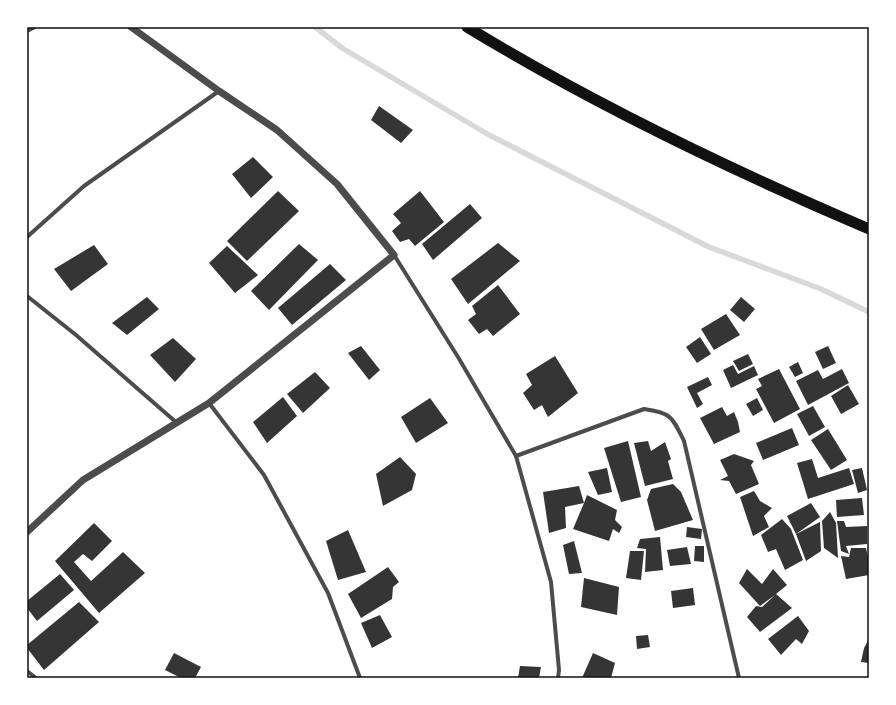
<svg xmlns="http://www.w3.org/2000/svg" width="896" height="705" font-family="Cabin,sans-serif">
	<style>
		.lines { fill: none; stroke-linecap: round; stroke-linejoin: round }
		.stream { stroke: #d9d9d9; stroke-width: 5.5 }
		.building { fill: #353535 }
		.minor { stroke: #4c4c4c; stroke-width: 4 }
		.tertiary { stroke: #4c4c4c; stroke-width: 7 }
		.trunk { stroke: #111; stroke-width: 11 }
		.neatline { fill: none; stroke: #111; stroke-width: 1.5 }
	</style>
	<rect width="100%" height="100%" fill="#fff"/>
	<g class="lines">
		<path class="stream" d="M315,27L342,48L489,135L709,247L821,289L869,312"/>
	</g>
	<g class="building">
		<path d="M379,106L413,130L401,143L371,120Z"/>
		<path d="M253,157L273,177L251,198L232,174Z"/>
		<path d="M278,191L299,211L247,261L227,241Z"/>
		<path d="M420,191L444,222L415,246L409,239L400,242L392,231L401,223L393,214Z"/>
		<path d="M470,204L482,218L433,260L422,244Z"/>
		<path d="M498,243L520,261L468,304L451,279Z"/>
		<path d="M299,244L318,260L269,310L251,291Z"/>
		<path d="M94,245L108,264L71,291L54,269Z"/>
		<path d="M227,246L258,275L235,293L209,263Z"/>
		<path d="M330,264L346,280L292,325L278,308Z"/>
		<path d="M498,285L520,314L493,336L487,329L479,334L468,320L476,314L472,306Z"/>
		<path d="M147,297L159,309L127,335L112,323Z"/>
		<path d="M741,297L755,309L744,322L730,310Z"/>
		<path d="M726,314L740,335L714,350L701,329Z"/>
		<path d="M700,337L711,354L697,363L686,347Z"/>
		<path d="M173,338L196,359L175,382L150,355Z"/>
		<path d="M361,346L380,370L369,380L348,353Z"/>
		<path d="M828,346L836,363L823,369L815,352Z"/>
		<path d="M748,354L753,364L739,371L733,361Z"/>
		<path d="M555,356L578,393L548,417L542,405L534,410L523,393L532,385L526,374Z"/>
		<path d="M798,362L803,373L795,377L789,367Z"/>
		<path d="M733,365L738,374L754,366L758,375L731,388L723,370Z"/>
		<path d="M779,369L800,409L774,423L756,389L762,386L758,379Z"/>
		<path d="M842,369L849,383L808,405L796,381L818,370L823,379Z"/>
		<path d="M315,372L330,388L303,413L287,394Z"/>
		<path d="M708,377L712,385L697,393L703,404L697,408L687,387Z"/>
		<path d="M848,385L859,404L841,414L831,396Z"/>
		<path d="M283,397L297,416L267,443L253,422Z"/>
		<path d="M430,398L448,423L416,443L401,417Z"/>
		<path d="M757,398L763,410L753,416L746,404Z"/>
		<path d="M813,406L825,427L809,436L797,414Z"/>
		<path d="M722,407L727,416L734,412L738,422L740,432L714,444L700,418Z"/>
		<path d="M792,428L799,445L763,460L756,443Z"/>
		<path d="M828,429L847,460L831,470L811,440Z"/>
		<path d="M628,441L641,497L621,502L604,448Z"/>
		<path d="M648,441L651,451L665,442L671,459L668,461L673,479L645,486L634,443Z"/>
		<path d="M734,454L754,461L751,465L759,484L736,494L729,481L720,480L728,476L720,460Z"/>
		<path d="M400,457L416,474L412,490L383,506L376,474Z"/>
		<path d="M812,459L818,478L849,468L854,484L808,499L797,463Z"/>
		<path d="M607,468L612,492L598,495L588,472Z"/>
		<path d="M862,468L867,490L858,493L852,470Z"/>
		<path d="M673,484L681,492L693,520L655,531L647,500L651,489Z"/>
		<path d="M579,486L584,503L587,495L617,510L615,520L622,527L619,533L613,529L609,541L573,529L584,503L565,507L566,528L549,533L543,492Z"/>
		<path d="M754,491L760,501L772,508L764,516L769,527L753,536L740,497Z"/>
		<path d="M862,498L864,515L837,517L836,500Z"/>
		<path d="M811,503L820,517L796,534L787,516Z"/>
		<path d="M830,512L836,523L838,558L824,548L822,521Z"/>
		<path d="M782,519L791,529L803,560L785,570L776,549L768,552L761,535Z"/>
		<path d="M837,521H844L846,527L867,526V544L846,546L849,554L841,551Z"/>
		<path d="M820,522L821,551L806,561L796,534Z"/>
		<path d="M94,523L112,541L92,561L83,554L74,562L91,581L123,552L145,573L99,613L55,561Z"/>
		<path d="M687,527L702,529L701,539L686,537Z"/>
		<path d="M348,530L366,572L338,580L326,541Z"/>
		<path d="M660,537L663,570L645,572L646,549L637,548L640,539Z"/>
		<path d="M574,541L582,573L569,574L563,545Z"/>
		<path d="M695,546H704V562L694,561Z"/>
		<path d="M687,547L691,564L670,566L667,550Z"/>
		<path d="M851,548H866L869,562V575L846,579L841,556L849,557Z"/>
		<path d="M630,551H644L641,580L626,578Z"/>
		<path d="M388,567L399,582L393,587L392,599L361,618L348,594Z"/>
		<path d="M747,569L762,584L773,569L787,585L776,594L792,608L760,632L747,617L756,606L762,607L775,595L760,606L739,583Z"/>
		<path d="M60,574L74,590L37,621L27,608V601Z"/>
		<path d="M584,578L619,587L617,615L581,607Z"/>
		<path d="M693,588L695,605L673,608L671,591Z"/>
		<path d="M79,602L99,622L44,670L27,648V645Z"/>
		<path d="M380,615L392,637L372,648L361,623Z"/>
		<path d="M798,616L809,631L802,644L796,639L781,655L768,639Z"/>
		<path d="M648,635L650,647L637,649L636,636Z"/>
		<path d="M869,639V663L861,662L864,648Z"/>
		<path d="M174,653L201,667L195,678H181L165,670Z"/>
		<path d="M593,653L615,663L611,678H582Z"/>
		<path d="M520,666L541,667L539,678H518Z"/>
	</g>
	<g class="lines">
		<g class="minor">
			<path d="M27,31L35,27"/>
			<path d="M27,237L84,186L219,91"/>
			<path d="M394,255L458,357L516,456L551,582L559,670L558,678"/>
			<path d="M27,296L76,335L177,423"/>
			<path d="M209,403L264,475L328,593L360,678"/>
			<path d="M516,456L644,409C672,413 672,417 684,441L739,678"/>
			<path d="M27,671L36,678"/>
		</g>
		<path class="tertiary" d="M27,532L83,480L209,403L394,255L337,184L277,130L219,91L131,27"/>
		<path class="trunk" d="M467,27C595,105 731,170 869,229"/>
	</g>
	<rect width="896" height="705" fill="none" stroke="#ffffff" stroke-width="56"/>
	<rect x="28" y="28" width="840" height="649" class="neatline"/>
</svg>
